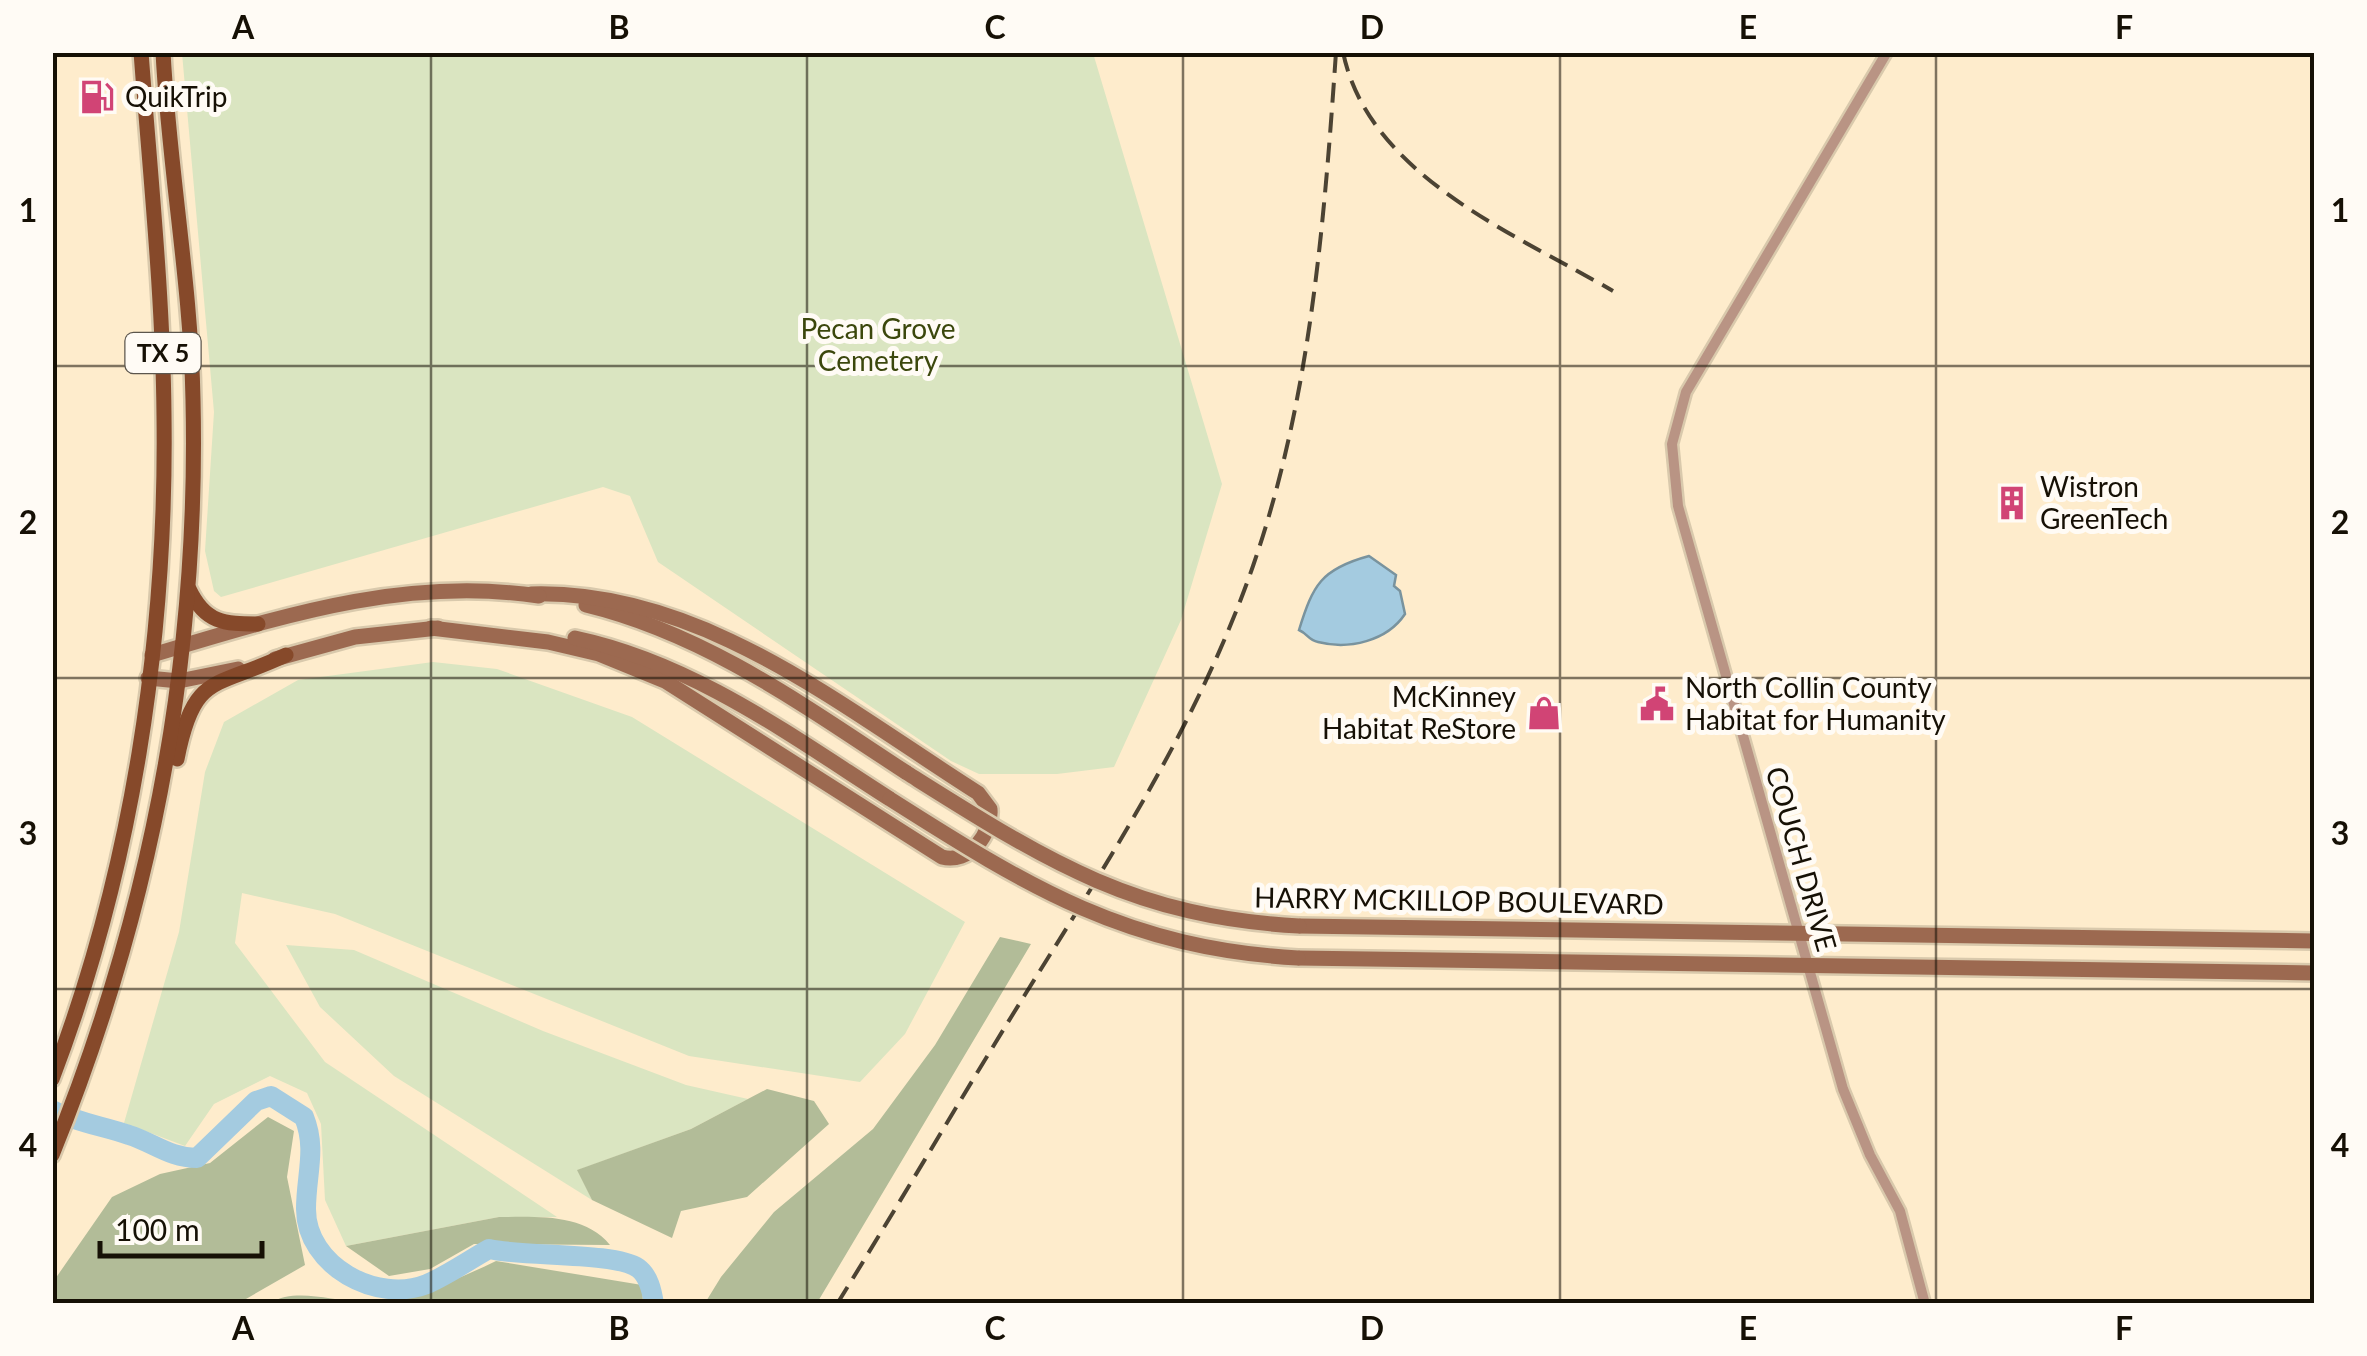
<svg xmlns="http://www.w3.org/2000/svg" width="2367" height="1356" font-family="Lato,sans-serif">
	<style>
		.green { fill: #dae5c1 }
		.forest { fill: #b2bc98 }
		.water { fill: #a4cbe0; stroke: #79939e; stroke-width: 2.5 }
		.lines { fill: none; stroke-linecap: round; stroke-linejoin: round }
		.river { stroke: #a4cbe0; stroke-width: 20 }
		.minor-casing { stroke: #d9c9ac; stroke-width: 15 }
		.secondary-casing { stroke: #d9c9ac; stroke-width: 20 }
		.primary-casing { stroke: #d9c9ac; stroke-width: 20 }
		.minor { stroke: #b99484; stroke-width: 10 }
		.secondary { stroke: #9c6950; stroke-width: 15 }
		.primary { stroke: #86492a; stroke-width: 15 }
		.rail { stroke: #4c4333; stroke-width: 4; stroke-dasharray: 20 10; stroke-linecap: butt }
		.secondary-bridge-casing { stroke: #d9c9ac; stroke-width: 20; stroke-linecap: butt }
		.secondary-bridge { stroke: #9c6950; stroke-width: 15 }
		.grid { fill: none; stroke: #161005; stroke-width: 2.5; stroke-opacity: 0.55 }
		.labels { text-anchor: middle; stroke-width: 10; stroke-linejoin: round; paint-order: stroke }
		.shield { fill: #fffbf5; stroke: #5c564d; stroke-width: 2.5 }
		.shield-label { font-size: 25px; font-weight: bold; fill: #161005 }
		.poi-label { font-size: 28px; fill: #161005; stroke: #fffbf5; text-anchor: start }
		.park-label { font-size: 28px; fill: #3b470c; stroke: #fffbf5 }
		.street-label { font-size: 28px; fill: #161005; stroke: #fffbf5 }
		.neatline { fill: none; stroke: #161005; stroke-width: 4 }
		.grid-label { font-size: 32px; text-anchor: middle; font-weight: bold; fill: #161005 }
	</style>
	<rect width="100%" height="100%" fill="#feeccc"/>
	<g class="green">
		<path d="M182,53H1093L1222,484L1181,620L1114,767L1057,774H979L951,761L658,562L630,496L603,487L221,597L214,591L205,551L214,412Z"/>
		<path d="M433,662L497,669L632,717L965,922L905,1034L860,1082L689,1056L335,914L242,893L235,943L325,1062L557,1217H499L346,1246L325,1200L321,1124L307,1093L270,1076L214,1104L185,1146L124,1123L179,932L205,772L224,722L298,680Z"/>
		<path d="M286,945L354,950L543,1031L686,1085L748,1099L691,1129L578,1170L592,1200L394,1076L320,1007Z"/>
	</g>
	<g class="forest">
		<path d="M1000,937L1031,944L817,1303H705L721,1277L774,1212L873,1129L935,1045Z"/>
		<path d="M767,1089L814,1101L829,1124L747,1197L681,1211L672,1238L592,1200L577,1170L691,1129Z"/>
		<path d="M268,1117L294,1131L287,1177L305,1265L239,1303H53V1282L112,1197L160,1174L210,1163Z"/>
		<path d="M499,1217C536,1217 584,1213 610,1245L474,1244L430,1269L389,1276L346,1246Z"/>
		<path d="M496,1261L642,1285L643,1303H270C299,1286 336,1304 370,1301C417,1297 454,1281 496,1261Z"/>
	</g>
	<path class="water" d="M1369,556L1396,575L1394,586L1400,591L1405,614C1387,641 1349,650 1318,642C1308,640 1308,634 1299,630C1313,585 1321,569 1369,556Z"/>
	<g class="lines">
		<path class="river" d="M52,1110C78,1123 103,1126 129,1135C154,1143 170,1158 197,1158L256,1101L271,1096L304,1117C317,1149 306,1175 306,1209C306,1266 377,1304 427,1284C448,1275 469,1260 489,1249C524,1257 615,1252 638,1268C649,1276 652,1291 654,1304"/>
		<g class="minor-casing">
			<path id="minor" d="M1887,52L1686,392L1672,444L1678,506L1843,1089L1870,1155L1900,1211L1925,1304"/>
		</g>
		<g class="secondary-casing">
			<g id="secondary">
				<path d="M586,605C706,634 806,707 907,773"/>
				<path d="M431,628L548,642L599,654L665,681L942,857C969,864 992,835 990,809L978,793C842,707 700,589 531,594"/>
				<path d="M575,638C693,663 790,735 890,799"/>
				<path d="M152,655C280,617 403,576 539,596"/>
				<path d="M275,659L355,637L438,628"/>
				<path d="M148,678L179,681L238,669"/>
				<path d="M1299,926L2314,941"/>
				<path d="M1298,958L2314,973"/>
			</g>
		</g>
		<g class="primary-casing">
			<g id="primary">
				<path d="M189,589C205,623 224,624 258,624"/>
				<path d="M177,759C194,672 214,689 286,655"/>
				<path d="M52,1079C132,870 167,639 164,416C163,295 150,173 141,52"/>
				<path d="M52,1155C150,914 199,661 193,400C191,284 169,169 163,52"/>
			</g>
		</g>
		<use href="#minor" class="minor"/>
		<use href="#secondary" class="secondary"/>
		<use href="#primary" class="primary"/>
		<g class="rail">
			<path d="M1343,52C1368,175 1515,234 1613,291"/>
			<path d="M837,1304C901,1201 962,1096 1026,993C1111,857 1200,719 1253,566C1310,401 1324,226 1336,52"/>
		</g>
		<g class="secondary-bridge-casing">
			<g id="secondary-bridge">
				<path d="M907,773C1044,859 1132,917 1299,926"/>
				<path d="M890,799C1030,888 1127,948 1298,958"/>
			</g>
		</g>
		<use href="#secondary-bridge" class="secondary-bridge"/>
	</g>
	<path class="grid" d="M431,52V1304M807,52V1304M1183,52V1304M1560,52V1304M1936,52V1304M52,366H2314M52,678H2314M52,989H2314"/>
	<defs>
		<g id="fuel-bare" transform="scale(2.7)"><path d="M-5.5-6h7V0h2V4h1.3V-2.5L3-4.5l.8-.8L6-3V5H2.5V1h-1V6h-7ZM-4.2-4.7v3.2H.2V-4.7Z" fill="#d14475" stroke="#fffbf5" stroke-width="2.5" paint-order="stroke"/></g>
		<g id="building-bare" transform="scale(2.7)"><path d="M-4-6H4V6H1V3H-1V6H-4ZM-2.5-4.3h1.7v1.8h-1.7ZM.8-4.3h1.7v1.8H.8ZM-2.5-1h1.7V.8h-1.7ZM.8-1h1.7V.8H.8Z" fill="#d14475" stroke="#fffbf5" stroke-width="2.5" paint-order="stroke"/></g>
		<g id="civic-bare" transform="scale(2.7)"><path d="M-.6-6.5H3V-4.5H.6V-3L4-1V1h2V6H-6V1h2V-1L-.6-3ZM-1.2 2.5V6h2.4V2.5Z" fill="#d14475" stroke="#fffbf5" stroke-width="2.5" paint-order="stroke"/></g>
		<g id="shop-bare" transform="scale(2.7)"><path d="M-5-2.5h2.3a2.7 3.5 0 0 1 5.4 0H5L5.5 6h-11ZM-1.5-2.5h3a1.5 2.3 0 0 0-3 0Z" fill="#d14475" stroke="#fffbf5" stroke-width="2.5" paint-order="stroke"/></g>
	</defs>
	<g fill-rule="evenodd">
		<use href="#fuel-bare" x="97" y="97"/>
		<use href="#building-bare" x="2012" y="503"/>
		<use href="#civic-bare" x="1657" y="704"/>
		<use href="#shop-bare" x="1544" y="713"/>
	</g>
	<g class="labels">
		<rect class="shield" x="125.5" y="333" width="75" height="40" rx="8"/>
		<g class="shield-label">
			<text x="163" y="362">TX 5</text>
		</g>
		<g class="poi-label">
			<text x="125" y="107">QuikTrip</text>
			<text x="2040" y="497">Wistron<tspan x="2040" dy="32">GreenTech</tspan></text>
			<text x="1685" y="698">North Collin County<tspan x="1685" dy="32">Habitat for Humanity</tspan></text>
			<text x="1516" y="707" text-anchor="end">McKinney<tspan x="1516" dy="32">Habitat ReStore</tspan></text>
		</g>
		<g class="park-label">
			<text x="878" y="339">Pecan Grove<tspan x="878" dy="32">Cemetery</tspan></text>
		</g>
		<g class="street-label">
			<text transform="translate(1801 859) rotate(74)" y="10">COUCH DRIVE</text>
			<text transform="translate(1459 901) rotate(1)" y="10">HARRY MCKILLOP BOULEVARD</text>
		</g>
	</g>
	<rect width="2367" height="1356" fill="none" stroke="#fffbf5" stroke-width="110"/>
	<path d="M100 1241v15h162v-15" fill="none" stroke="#161005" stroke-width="5"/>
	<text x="115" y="1241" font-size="30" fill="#161005" stroke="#fffbf5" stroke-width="8" paint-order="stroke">100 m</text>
	<rect x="55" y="55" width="2257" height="1246" class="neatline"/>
	<g class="grid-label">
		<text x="243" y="39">A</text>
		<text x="619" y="39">B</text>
		<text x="995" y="39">C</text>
		<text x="1372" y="39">D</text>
		<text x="1748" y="39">E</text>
		<text x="2124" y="39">F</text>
		<text x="28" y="222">1</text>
		<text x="2340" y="222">1</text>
		<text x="28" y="534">2</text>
		<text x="2340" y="534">2</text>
		<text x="28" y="845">3</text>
		<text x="2340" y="845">3</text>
		<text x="28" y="1157">4</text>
		<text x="2340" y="1157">4</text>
		<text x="243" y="1340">A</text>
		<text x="619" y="1340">B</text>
		<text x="995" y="1340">C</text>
		<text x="1372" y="1340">D</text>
		<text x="1748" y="1340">E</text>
		<text x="2124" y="1340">F</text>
	</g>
</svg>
